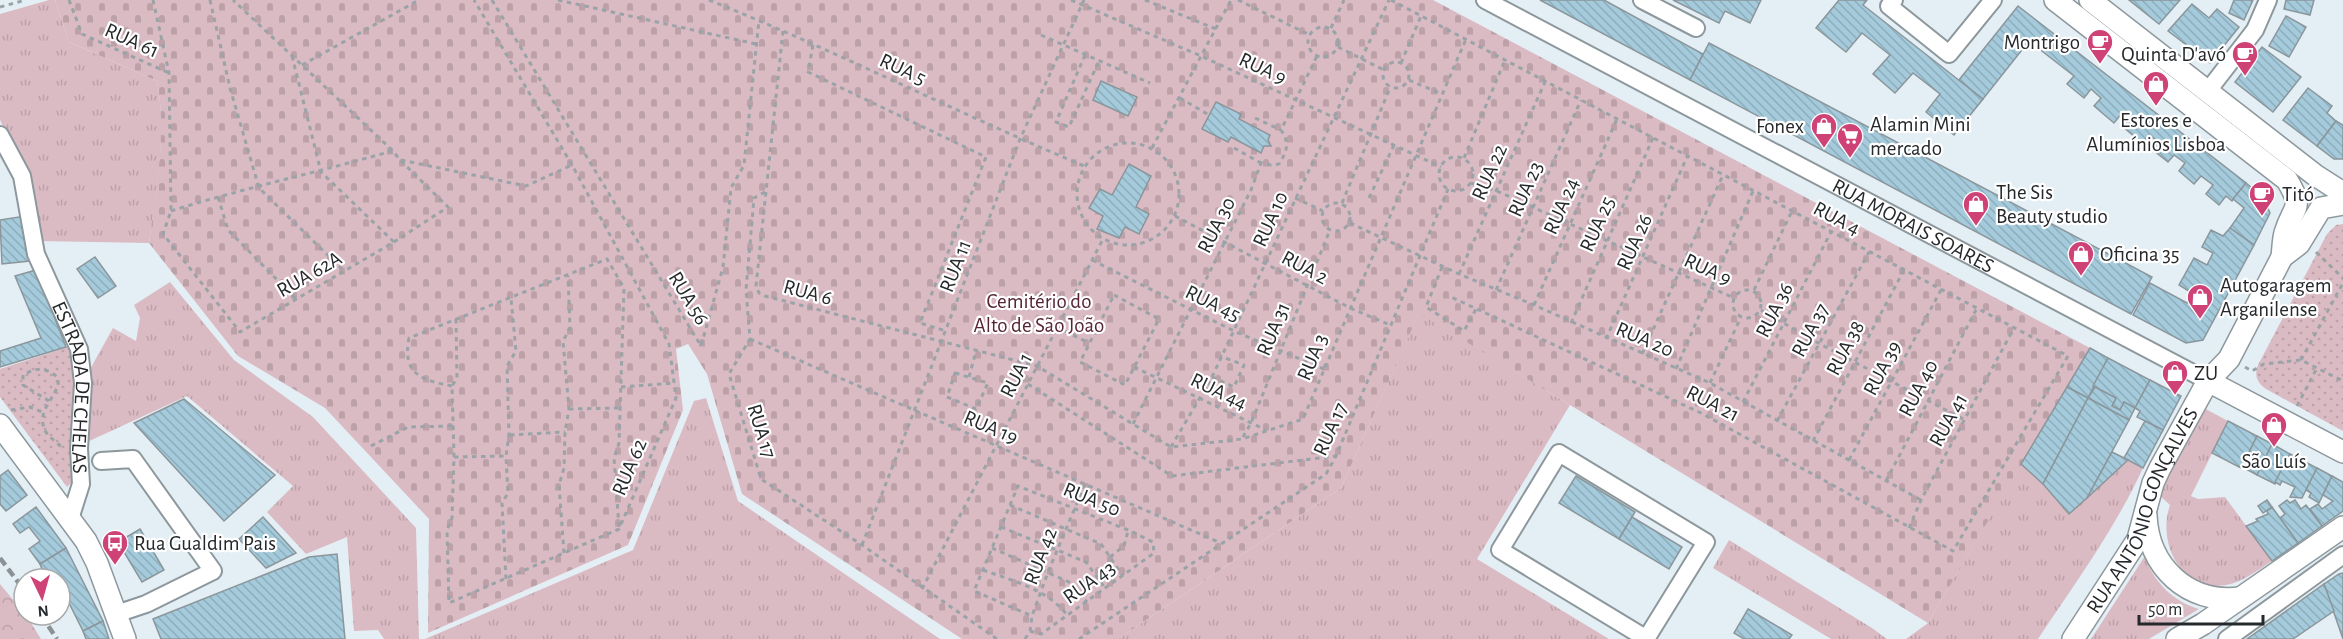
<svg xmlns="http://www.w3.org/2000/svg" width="2343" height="639" font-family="'Alegreya Sans',sans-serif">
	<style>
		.grass { fill: url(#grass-tufts) }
		.forest { fill: url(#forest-crowns) }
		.cemetery { fill: url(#cemetery-stones) }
		.park { fill: url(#park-dots) }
		.building { fill: url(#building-back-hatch); stroke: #8b969b; stroke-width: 1.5 }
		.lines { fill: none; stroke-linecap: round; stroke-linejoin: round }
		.minor-casing { stroke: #8d989d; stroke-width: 20 }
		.major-casing { stroke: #8d989d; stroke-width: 24 }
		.path { stroke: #9aa3a7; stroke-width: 3; stroke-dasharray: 4.5 4.5; stroke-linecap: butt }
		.minor { stroke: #fff; stroke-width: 16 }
		.major { stroke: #fff; stroke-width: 21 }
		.rail { stroke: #8a9296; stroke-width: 4.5; stroke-dasharray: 9 4.5; stroke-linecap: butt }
		.labels { text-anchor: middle; stroke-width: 4.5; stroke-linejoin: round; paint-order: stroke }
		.street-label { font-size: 21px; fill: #25292b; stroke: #fff }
		.poi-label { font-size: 21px; fill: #25292b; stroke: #fff; text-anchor: start }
		.park-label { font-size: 21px; fill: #572535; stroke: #fff }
	</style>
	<defs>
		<pattern id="grass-tufts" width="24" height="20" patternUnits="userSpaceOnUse" patternTransform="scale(1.5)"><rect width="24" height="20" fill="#dbbbc3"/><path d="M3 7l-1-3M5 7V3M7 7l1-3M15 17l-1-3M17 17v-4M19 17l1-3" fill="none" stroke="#bca1a8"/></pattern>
		<pattern id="forest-crowns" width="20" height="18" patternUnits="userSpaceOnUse" patternTransform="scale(1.5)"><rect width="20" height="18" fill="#dbbbc3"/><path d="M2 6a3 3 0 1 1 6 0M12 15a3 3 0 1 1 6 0" fill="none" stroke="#bca1a8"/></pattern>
		<pattern id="cemetery-stones" width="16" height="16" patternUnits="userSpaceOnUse" patternTransform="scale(1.5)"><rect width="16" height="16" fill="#dbbbc3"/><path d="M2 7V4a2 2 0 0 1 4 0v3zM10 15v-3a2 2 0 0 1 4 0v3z" fill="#bca1a8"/></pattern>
		<pattern id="park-dots" width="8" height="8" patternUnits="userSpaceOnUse" patternTransform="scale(1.5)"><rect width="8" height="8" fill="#dbbbc3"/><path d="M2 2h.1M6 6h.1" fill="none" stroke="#bca1a8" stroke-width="1.8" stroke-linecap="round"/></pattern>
		<pattern id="building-back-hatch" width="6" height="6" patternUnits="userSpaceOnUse" patternTransform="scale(1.5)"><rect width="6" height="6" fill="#a4cadb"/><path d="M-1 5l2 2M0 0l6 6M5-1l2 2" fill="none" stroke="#8daebc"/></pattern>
	</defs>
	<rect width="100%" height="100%" fill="#e4eff5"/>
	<g class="grass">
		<path d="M49,0H55L69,42L157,81C167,135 157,189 149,243L37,241L14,150L0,120V14Z"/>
		<path d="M170,282L234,360L313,417L416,528L419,639H384L378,630L354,631L347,537L306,554L267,512L293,486L187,396L85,443L89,371L113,328L136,341L140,318L134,305Z"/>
		<path d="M1419,312L1570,405L1477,559L1609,639H1118L1341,488Z"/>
		<path d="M706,398L738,501L940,639H425L633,550L694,401Z"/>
		<path d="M2202,407L2228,421L2191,496L2198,499L2225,497L2272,561C2258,570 2243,582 2226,585C2180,592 2157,542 2170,505L2158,494Z"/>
		<path d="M2128,460L2143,468C2115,529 2075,583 2038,639H1906L1928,623L2021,464L2043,484L2070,513Z"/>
		<path d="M1729,540L1872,628L1887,639H1831L1713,568Z"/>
		<path d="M2145,556C2153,582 2174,602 2199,609L2149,639H2091Z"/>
	</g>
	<path class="forest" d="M0,584L28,618L41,639H0Z"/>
	<path class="cemetery" d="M55,0H1433L2090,348L1928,623L1419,313L1341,488L1118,639H962L742,494L707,374L688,344L676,349L683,410L628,545L428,633L429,519L325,408L238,356L149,243C156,189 167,135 157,81L69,42Z"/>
	<g class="park">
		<path d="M2343,224V431L2266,389C2257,383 2254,375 2258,365L2327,234L2336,225Z"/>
		<path d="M74,345L77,363L74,480L67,487L0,397V369Z"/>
	</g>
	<g class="building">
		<path d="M1540,0H1604L1703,54L1690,80Z"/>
		<path d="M1673,0H1761L1750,23L1725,11L1719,23Z"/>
		<path d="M1839,0H1867L1863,5L1983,99L1954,135L1926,112L1940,94L1913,73L1895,93L1873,74L1890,55L1862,33L1846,52L1816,28Z"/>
		<path d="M2129,0H2180L2159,24Z"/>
		<path d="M2234,0H2253L2244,20L2229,13Z"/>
		<path d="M2286,0H2314L2310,15L2284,9Z"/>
		<path d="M2192,4L2209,18L2217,9L2239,27L2210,63L2168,31Z"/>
		<path d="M2018,6L2246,183L2232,201L2226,196L2219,205L2206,194L2213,185L2201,176L2194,184L2179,171L2185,163L2174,155L2168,162L2153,150L2158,142L2149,135L2142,143L2123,127L2129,119L2122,113L2114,123L2094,106L2101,98L2091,89L2084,98L2067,84L2074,76L2029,41L1983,99L1959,80Z"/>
		<path d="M2286,16L2306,27L2289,57L2269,46Z"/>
		<path d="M1709,43L2152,277L2131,314L1690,80Z"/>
		<path d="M2262,47L2301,77L2273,112L2235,82Z"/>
		<path d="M1101,81L1137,97L1128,116L1093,100Z"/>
		<path d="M2308,88L2332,106L2327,113L2336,121L2317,146L2283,120Z"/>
		<path d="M1216,102L1241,114L1239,119L1270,135L1268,140L1271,146H1264L1261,153L1231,137L1228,142L1202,129Z"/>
		<path d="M2336,121L2343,125V159H2334L2317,146Z"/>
		<path d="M1129,164L1151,176L1136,207L1149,214L1139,234L1125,227L1119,238L1097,229L1103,216L1089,208L1100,189L1112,195Z"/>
		<path d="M2246,183L2263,197L2270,213L2254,245L2230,228L2244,208L2233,199Z"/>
		<path d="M25,216L30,261L2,264L0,220Z"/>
		<path d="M2230,228L2254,245L2203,340L2186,343L2133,315L2150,283L2187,303L2192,293L2179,285L2194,258L2207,265L2213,253L2202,247L2211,230L2223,236Z"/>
		<path d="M95,257L116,286L98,298L77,269Z"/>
		<path d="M36,270L66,347L0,367V351L41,338L15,276Z"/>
		<path d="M2090,348L2108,358L2088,398L2067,387Z"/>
		<path d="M2108,358L2150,380L2135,408L2124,402L2120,410L2112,406L2116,398L2093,386Z"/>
		<path d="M2150,380L2181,396L2163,430L2137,417L2140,411L2135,408Z"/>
		<path d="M2067,387L2088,398L2043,484L2021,464Z"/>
		<path d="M2095,387L2116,398L2112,406L2120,410L2124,402L2135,408L2129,420L2088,398Z"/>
		<path d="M2088,398L2129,420L2087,498L2069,514L2043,484Z"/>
		<path d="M184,399L275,475L224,521L134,423Z"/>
		<path d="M2145,421L2163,430L2143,468L2124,458Z"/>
		<path d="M2228,421L2257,436L2241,468L2212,453Z"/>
		<path d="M2257,436L2272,444L2257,475L2242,467Z"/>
		<path d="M2272,444L2290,454L2275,484L2257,475Z"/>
		<path d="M2112,452L2128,460L2087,498Z"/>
		<path d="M2290,454L2317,468L2302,498L2290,497L2295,487L2282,481L2280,485L2275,482Z"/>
		<path d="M2317,468L2332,476L2319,503L2309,497L2311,493L2306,490Z"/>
		<path d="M8,470L27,495L6,511L0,504V476Z"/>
		<path d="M1576,476L1635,512L1619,539L1559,503Z"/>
		<path d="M2332,476L2343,482V511L2322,526L2310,509L2318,504L2322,509L2333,501L2323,495Z"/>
		<path d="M2267,500L2272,507L2263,513L2258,506Z"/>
		<path d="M2287,500L2290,503L2295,500L2301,509L2306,505L2322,526L2298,543L2280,518L2285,514L2279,506Z"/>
		<path d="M36,507L66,548L40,564L29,549L40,541L29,527L20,533L13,524Z"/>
		<path d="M2272,507L2298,543L2272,561L2246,526L2258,521L2256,519L2268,514L2267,511Z"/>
		<path d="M263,517L296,553L266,568L239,539Z"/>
		<path d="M1632,517L1682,547L1669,569L1619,539Z"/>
		<path d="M140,529L164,570L142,582L118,542Z"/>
		<path d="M66,548L103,621L83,631L69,603L60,608V579H46L40,564Z"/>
		<path d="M337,554L345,639H161L153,619L309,557Z"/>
		<path d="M2343,573V639L2324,584L2339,574Z"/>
		<path d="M2324,584L2334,611L2293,639H2247Z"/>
		<path d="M1748,609L1792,635L1789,639H1744L1734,633Z"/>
		<path d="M103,621L109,639H86L83,631Z"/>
	</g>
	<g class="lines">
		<g class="minor-casing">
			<g id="minor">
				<path id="s1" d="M1485,0L2208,381"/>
				<path d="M1642,0L1696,28"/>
				<path d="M1894,0L1889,6L1949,54L1993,0"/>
				<path d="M2207,92L2255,30L2268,0"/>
				<path id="s2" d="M0,135L22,176L36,254L79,349L83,383L79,449L81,484L70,519"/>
				<path d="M101,461L133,459L213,571L146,604L116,614"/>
				<path d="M1646,639L1706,542L1559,453L1500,550L1647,639"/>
				<path d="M2227,639L2343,555"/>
			</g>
		</g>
		<g class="major-casing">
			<g id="major">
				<path d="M2055,0L2287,180C2305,210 2293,205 2285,233C2283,240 2283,249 2282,257"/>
				<path d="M2090,0L2315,175L2343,193"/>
				<path d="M2208,381L2343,452"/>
				<path d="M0,425L86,541L97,563L125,639"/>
				<path d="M2146,515C2148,567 2188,604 2240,598"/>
				<path id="s3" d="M2073,639L2138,539L2153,483L2160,468L2208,381L2229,359L2282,257L2299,244L2321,208L2343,204"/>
				<path d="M2177,639L2203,624L2343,527"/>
			</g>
		</g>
		<g class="path">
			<path d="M69,0L82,34L169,73"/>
			<path d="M153,0L169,73L171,211L163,234L240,332L394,242L448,207L400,160L393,151L233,0"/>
			<path d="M210,0L230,88L259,188L344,271"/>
			<path d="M492,0L701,346L723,267L731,188L744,165L759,20"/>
			<path d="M558,0L756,44"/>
			<path d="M709,0C836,51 958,113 1084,166"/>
			<path d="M1071,0L1201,56L1441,167"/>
			<path d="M1145,0L1216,29"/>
			<path d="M1238,0L1310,35"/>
			<path d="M1391,0L2068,356L1953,551L1701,413L1451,297"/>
			<path d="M0,7L26,0"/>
			<circle cx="1323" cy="42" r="15"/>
			<path d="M1331,28L1344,0"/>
			<path d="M783,31L756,286L759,293L765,296L1037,366L1171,447L1242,439L1303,419L1466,39"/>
			<path d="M1041,35L1150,83"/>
			<path d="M813,45L808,72L986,157L920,323L946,331"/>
			<path d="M1338,47L1384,70"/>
			<path d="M1085,55L1056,122L1069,127L1099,61"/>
			<path d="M292,56L321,172L394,242"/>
			<circle cx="1396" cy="75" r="13"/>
			<path d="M1401,63L1421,16"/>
			<path d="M302,65L419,0"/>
			<path d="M1409,80L1442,94"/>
			<path d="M1180,98L1209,115"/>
			<path d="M1255,118L1281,130"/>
			<circle cx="1128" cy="194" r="51"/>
			<path d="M1152,148L1231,0"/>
			<path d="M1234,148L1261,163"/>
			<circle cx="1456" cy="174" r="17"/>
			<path d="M1464,158L1505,60"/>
			<path d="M401,160L526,186L572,165"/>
			<path d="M1471,183L1497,191L1734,298"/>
			<path d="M765,192L754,198L746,290L750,339L729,374L761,479L862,545L997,639"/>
			<path d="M218,197L228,230L296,299"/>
			<path d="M1295,198L1323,211"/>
			<path d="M1369,198L1394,145"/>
			<path d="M1342,203L1390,88"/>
			<circle cx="1336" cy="217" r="14"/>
			<path d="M171,211C244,188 319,172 392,151"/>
			<path d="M1175,216L1350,308L1390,325"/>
			<path d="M1350,223L1459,274L1534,305L1710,383L1921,500"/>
			<path d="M2316,252L2343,278"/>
			<path d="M1092,260L1234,331L1324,369"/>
			<path d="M1442,267L1426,307L1464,331L1476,309"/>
			<path d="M1459,274L1545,82"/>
			<path d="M1496,290L1581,100"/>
			<path d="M1754,290L1792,211"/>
			<circle cx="1747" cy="304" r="14"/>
			<path d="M1114,295L1159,319L1125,385L1080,362Z"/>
			<path d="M1534,305L1617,119"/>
			<path d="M1761,310L1820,344L1965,420"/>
			<path d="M456,319L457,378L452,386L454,457L452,518L447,530L449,603L619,529L676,398L669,344L572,165L474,0"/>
			<path d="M1571,323L1653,138"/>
			<path d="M1057,327L1089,343"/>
			<path d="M750,339L1221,543"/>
			<path d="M1606,339L1687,157"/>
			<path d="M1642,354L1723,175"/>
			<path d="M2301,360L2343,283"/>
			<path d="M1134,367L1266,430"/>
			<path d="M2245,367L2252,371L2264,364L2301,360L2343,381"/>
			<path d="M1676,369L1753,191"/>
			<path d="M955,373L988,383L976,409L947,397Z"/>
			<path d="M969,377L976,351"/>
			<path d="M1212,377L1234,387L1244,365L1220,356"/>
			<path d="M1710,383L1741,317"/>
			<path d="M1028,384L1172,476L1336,456"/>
			<path d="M452,386C421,380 402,374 409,338L607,259L624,288L619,443L614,458L619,527"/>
			<path d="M621,387L675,383"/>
			<path d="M49,401L23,385V375C30,371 37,368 45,370C78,381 38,402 43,424C45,437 56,440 63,449"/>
			<path d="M1743,402L1831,232"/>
			<path d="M2297,406L2317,368"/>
			<path d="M569,409L619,408"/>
			<path d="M11,410L30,407L42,412"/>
			<path d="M1777,421L1869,252"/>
			<path d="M1133,424L1251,190L1261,163L1271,165L1279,164C1287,151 1290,143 1281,130L1317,56"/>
			<path d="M510,435L565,432"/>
			<path d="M1243,437L1251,423L1330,230"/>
			<path d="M1813,441L1904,270"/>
			<path d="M371,446L408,427L453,426"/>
			<path d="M1171,447L1212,377L1389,0"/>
			<path d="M454,457L506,456"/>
			<path d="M1849,460L1941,290"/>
			<path d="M1886,481L1977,308"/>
			<path d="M1010,505L1101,544L1123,576"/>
			<path d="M1001,527L1086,562L1105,588"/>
			<path d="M1909,528L1921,500L2014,328"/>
			<path d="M862,545L1020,139L1084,0"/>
			<path d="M992,548L1069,582L1087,602"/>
			<path d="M564,553L559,485L564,468L565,432L569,409L563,341L570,328L568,276"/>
			<path d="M1110,557L1124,546L1128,531"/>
			<path d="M983,570C1013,581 1047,589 1067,615"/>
			<path d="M506,579L502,503L508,493L506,456L509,435L507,366L516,351L511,298"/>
			<path d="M922,589L1103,239"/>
			<path d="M1030,631L1041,634L1154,553L1153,542L1128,530L1018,486L974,591L1032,616"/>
			<path d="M1025,639L1030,631L1032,616L1048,572L1085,484"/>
			<path d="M1079,639L1326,474L1336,456L1448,189"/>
		</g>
		<use href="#minor" class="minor"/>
		<use href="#major" class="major"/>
		<g class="rail">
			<path d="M0,558L24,590"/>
			<path d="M41,615L57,639"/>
		</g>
	</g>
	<defs>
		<g id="cafe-pin" transform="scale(1.35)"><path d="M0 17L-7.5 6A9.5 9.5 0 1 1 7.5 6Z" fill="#ce4276" stroke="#fff"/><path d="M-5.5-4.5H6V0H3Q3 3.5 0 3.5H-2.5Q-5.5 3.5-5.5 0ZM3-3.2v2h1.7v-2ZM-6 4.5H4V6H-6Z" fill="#fff"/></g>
		<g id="shop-pin" transform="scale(1.35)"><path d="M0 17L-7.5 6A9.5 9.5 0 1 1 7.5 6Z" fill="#ce4276" stroke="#fff"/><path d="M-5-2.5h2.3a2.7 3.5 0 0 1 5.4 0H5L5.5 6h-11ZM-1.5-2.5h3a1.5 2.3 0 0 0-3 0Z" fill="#fff"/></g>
		<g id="supermarket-pin" transform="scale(1.35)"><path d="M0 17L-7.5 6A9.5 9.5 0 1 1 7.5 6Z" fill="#ce4276" stroke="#fff"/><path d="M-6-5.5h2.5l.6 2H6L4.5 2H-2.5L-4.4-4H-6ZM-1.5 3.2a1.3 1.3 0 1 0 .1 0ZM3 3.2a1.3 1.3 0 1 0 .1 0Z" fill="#fff"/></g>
		<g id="bus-pin" transform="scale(1.35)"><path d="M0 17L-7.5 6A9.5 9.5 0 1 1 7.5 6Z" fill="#ce4276" stroke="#fff"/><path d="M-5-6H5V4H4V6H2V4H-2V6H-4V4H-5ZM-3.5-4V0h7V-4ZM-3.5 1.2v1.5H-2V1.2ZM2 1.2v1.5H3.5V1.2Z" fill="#fff"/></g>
	</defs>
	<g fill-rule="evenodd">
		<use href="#cafe-pin" x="2100" y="42"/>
		<use href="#cafe-pin" x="2245" y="54"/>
		<use href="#shop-pin" x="2156" y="84"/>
		<use href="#shop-pin" x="1824" y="126"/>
		<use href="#supermarket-pin" x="1850" y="136"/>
		<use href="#cafe-pin" x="2262" y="194"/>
		<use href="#shop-pin" x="1976" y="204"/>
		<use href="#shop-pin" x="2081" y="254"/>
		<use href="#shop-pin" x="2200" y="297"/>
		<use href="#shop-pin" x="2175" y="373"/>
		<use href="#shop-pin" x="2274" y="425"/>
		<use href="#bus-pin" x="115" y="543"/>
	</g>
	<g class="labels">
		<g class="street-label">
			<text transform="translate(132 40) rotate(24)" y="7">RUA 61</text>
			<text transform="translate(1263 68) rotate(25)" y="7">RUA 9</text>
			<text transform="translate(903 69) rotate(25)" y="7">RUA 5</text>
			<text transform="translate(1489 172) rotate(-66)" y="7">RUA 22</text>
			<text transform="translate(1525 189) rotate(-66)" y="7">RUA 23</text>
			<text transform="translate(1561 206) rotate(-66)" y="7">RUA 24</text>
			<text transform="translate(1837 218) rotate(28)" y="7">RUA 4</text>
			<text transform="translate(1270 219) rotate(-66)" y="7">RUA 10</text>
			<text transform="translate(1597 224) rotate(-66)" y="7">RUA 25</text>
			<text transform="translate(1216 225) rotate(-63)" y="7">RUA 30</text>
			<text dy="7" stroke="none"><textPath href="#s1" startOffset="484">RUA MORAIS SOARES</textPath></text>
			<text transform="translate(1634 242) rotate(-66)" y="7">RUA 26</text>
			<text transform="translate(955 266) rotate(-69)" y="7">RUA 11</text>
			<text transform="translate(1305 267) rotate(28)" y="7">RUA 2</text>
			<text transform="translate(1708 269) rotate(25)" y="7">RUA 9</text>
			<text transform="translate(309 274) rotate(-30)" y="7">RUA 62A</text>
			<text transform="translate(808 292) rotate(15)" y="7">RUA 6</text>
			<text transform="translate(689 298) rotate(59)" y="7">RUA 56</text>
			<text transform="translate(1213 303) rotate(26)" y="7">RUA 45</text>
			<text transform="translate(1774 310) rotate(-63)" y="7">RUA 36</text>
			<text transform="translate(1273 329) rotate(-67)" y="7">RUA 31</text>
			<text transform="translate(1810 330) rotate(-62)" y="7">RUA 37</text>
			<text transform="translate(1645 339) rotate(23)" y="7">RUA 20</text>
			<text transform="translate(1845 348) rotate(-62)" y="7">RUA 38</text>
			<text transform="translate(1312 357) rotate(-67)" y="7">RUA 3</text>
			<text transform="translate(1882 368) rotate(-62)" y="7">RUA 39</text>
			<text transform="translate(1016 375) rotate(-63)" y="7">RUA 1</text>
			<text transform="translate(1918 388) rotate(-62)" y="7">RUA 40</text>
			<text dy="7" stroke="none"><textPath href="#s2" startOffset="267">ESTRADA DE CHELAS</textPath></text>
			<text transform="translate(1219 391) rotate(26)" y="7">RUA 44</text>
			<text transform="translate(1713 403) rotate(27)" y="7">RUA 21</text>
			<text transform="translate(1948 420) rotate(-61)" y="7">RUA 41</text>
			<text transform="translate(991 427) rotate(23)" y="7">RUA 19</text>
			<text transform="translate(1330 429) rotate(-66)" y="7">RUA 17</text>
			<text transform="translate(762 431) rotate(73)" y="7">RUA 17</text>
			<text transform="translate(629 467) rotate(-67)" y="7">RUA 62</text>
			<text transform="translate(1092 499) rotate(22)" y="7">RUA 50</text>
			<text dy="7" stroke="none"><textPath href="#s3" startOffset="147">RUA ANTÓNIO GONÇALVES</textPath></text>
			<text transform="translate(1040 556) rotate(-69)" y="7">RUA 42</text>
			<text transform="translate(1089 582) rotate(-35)" y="7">RUA 43</text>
		</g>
		<g class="poi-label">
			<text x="2080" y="49" text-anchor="end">Montrigo</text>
			<text x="2226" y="61" text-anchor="end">Quinta D'avó</text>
			<text x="2156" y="127" text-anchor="middle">Estores e<tspan x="2156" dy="24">Alumínios Lisboa</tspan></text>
			<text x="1870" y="131">Alamin Mini<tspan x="1870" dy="24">mercado</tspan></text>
			<text x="1804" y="133" text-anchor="end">Fonex</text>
			<text x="1996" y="199">The Sis<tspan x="1996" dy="24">Beauty studio</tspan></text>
			<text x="2282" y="201">Titó</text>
			<text x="2100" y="261">Oficina 35</text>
			<text x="2220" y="292">Autogaragem<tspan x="2220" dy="24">Arganilense</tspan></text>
			<text x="2194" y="380">ZU</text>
			<text x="2274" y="468" text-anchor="middle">São Luís</text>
			<text x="134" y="550">Rua Gualdim Pais</text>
		</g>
		<g class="park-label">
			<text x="1039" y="308">Cemitério do<tspan x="1039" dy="24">Alto de São João</tspan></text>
		</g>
	</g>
	<g transform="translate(42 597) rotate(175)"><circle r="28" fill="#ffffff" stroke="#a8a9aa" stroke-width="1.5"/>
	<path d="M0-4.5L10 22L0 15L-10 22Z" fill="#ce4276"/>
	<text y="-9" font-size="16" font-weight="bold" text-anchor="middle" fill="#25292b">N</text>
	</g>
	<path d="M2139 615v9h124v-9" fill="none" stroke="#25292b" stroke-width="3"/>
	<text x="2148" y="615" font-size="18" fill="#25292b" stroke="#ffffff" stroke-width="4.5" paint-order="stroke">50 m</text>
</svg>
